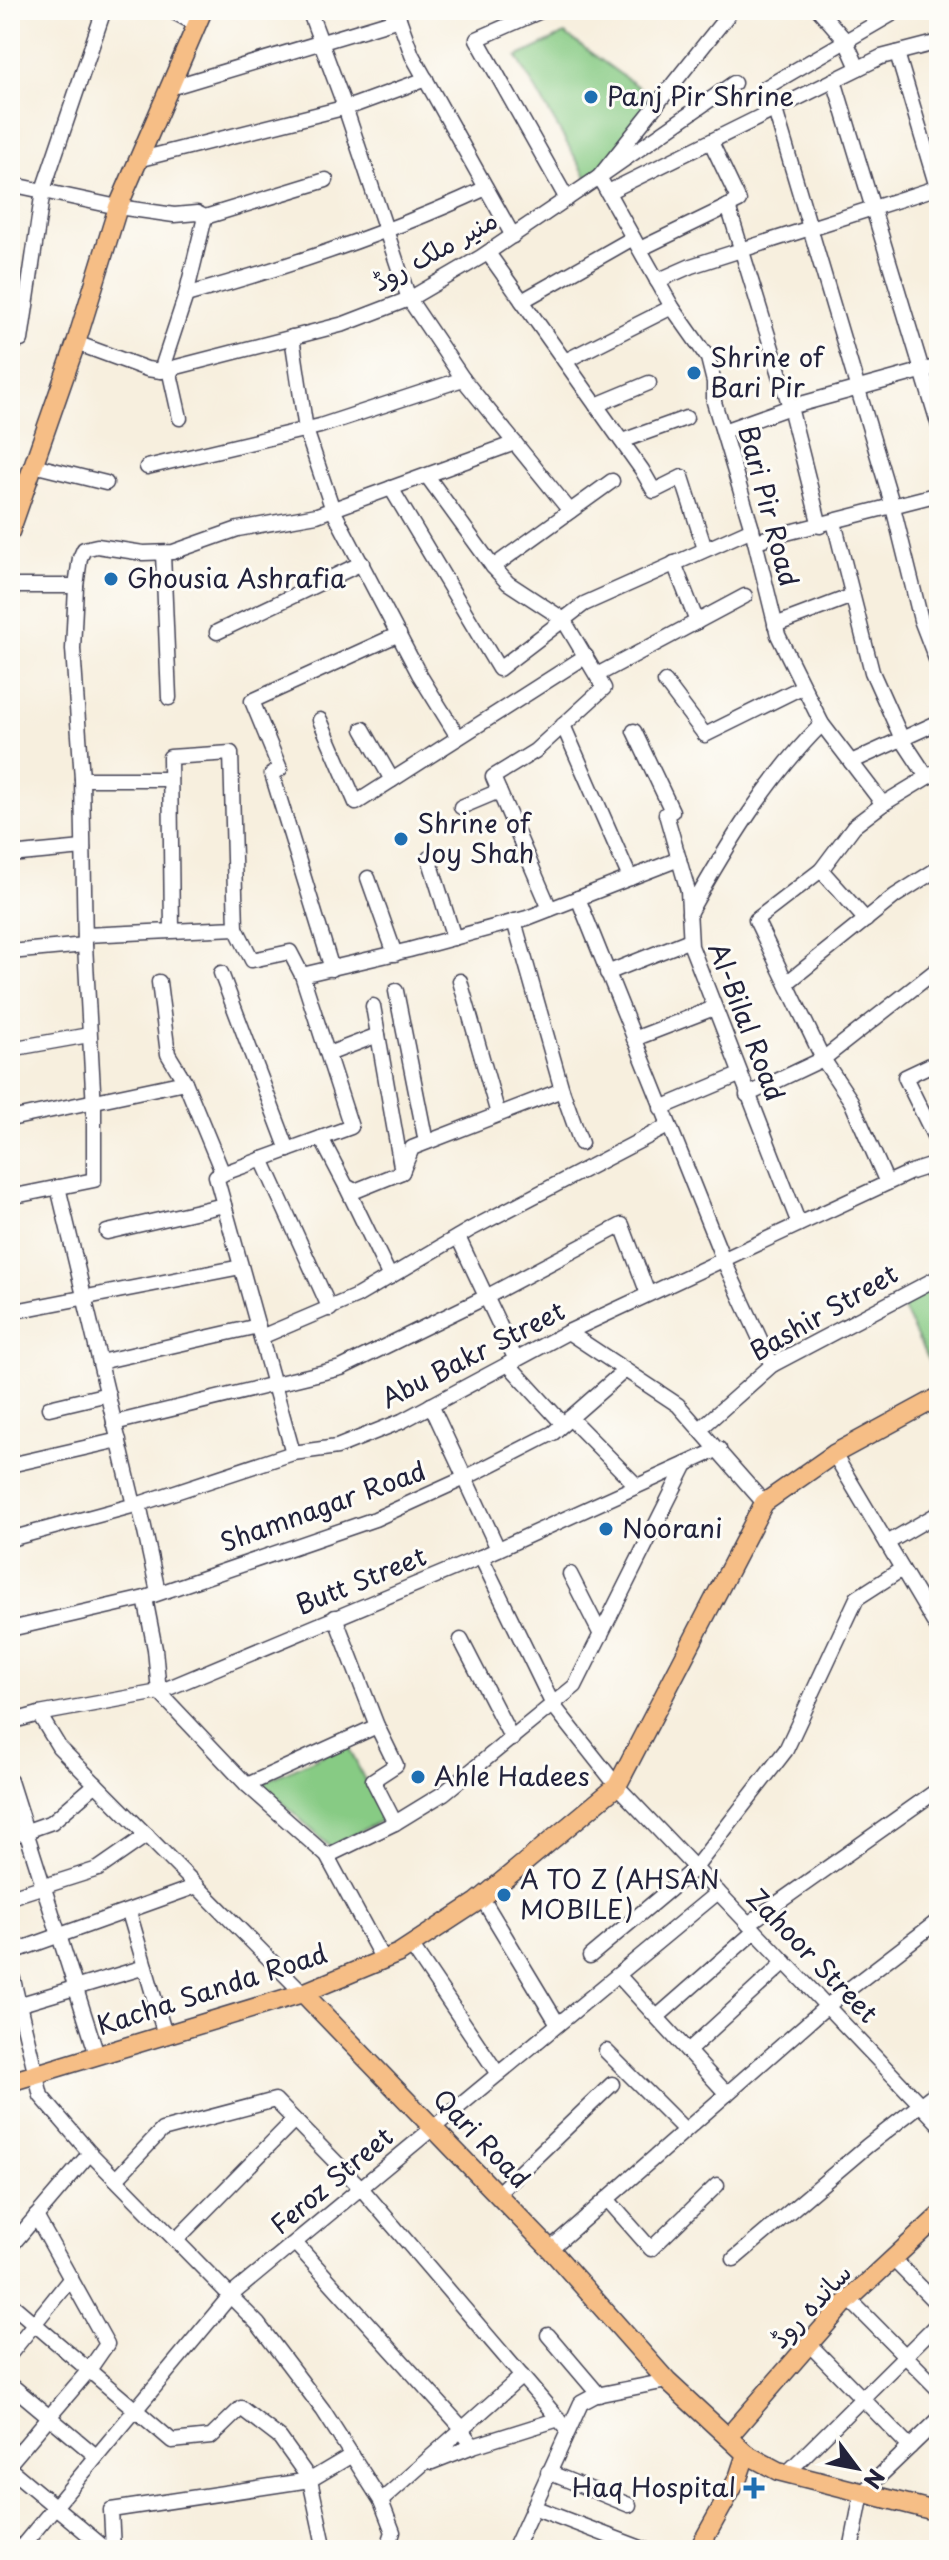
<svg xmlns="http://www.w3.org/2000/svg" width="949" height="2560" font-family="'Playpen Sans','Playpen Sans Arabic',sans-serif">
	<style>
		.green { fill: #87cb84; stroke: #547660; stroke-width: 2 }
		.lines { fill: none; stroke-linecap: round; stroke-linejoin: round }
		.minor-casing { stroke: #424153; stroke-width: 17 }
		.major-casing { stroke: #424153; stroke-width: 21 }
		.minor { stroke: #fff; stroke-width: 14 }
		.major { stroke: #f6be86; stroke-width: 18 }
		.poi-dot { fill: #1f6fb2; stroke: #fdfcf7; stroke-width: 3 }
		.labels { text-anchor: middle; stroke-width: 6; stroke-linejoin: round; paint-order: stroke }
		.poi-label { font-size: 26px; fill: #22223b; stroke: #fdfcf7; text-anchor: start }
		.street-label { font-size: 26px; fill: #22223b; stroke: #fdfcf7 }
	</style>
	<rect width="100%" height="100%" fill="#fdfcf7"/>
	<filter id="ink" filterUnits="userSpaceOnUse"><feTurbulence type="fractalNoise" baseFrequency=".0125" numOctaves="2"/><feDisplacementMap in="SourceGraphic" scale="16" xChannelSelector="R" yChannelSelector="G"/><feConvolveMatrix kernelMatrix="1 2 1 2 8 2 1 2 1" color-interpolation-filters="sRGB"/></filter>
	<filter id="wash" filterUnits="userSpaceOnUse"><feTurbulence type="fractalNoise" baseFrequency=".006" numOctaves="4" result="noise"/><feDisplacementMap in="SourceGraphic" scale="32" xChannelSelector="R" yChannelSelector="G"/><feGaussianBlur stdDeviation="1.8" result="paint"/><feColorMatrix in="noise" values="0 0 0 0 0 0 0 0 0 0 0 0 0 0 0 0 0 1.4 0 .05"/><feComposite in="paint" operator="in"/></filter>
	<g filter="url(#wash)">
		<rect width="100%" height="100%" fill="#f7efde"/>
		<g class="green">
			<path d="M565,34L660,103L590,183L517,57Z"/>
			<path d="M939,1277V1382L897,1297Z"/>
			<path d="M347,1744L384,1819L330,1847L262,1783Z"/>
		</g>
	</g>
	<g filter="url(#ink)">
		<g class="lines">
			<g class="minor-casing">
				<g id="minor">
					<path d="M170,10L196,24"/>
					<path d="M309,10L345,107L409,299L463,379L570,511"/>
					<path d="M396,10L412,55L513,236"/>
					<path d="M543,10L477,39L567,199"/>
					<path d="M819,10L846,41L858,68"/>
					<path d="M899,10L763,89L775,110L893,507L921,620L939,667"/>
					<path d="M897,53L939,194"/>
					<path d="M834,80L939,426"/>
					<path d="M734,83L599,177L672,307L708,358L714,382V402L752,529L778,635L822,724L851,762L939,722"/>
					<path d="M169,88L399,19"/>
					<path d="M137,160L355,105L426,79"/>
					<path d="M10,184L118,207L174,215L197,213L205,217L326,180"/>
					<path d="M608,192L881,57L939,42"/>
					<path d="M728,206L790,407L820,526"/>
					<path d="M640,249L739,201L711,142"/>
					<path d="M488,253L642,470L654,491L682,477L705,549"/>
					<path d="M657,281L691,266L939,187"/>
					<path d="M186,295C288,267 390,233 486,188"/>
					<path d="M522,301L633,238"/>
					<path d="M292,337L306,430L333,510L419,674L458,737"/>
					<path d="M21,340L43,190L104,10"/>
					<path d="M76,343L147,369L161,371L344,324L409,299L481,257L599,177L732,10"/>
					<path d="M565,361L672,307"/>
					<path d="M169,369L180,418"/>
					<path d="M161,371L186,295L205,217"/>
					<path d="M596,405L649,383"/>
					<path d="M723,431L790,407L939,366"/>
					<path d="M622,441L686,418"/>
					<path d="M33,465L106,483"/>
					<path d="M147,467L320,426L463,379"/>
					<path d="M427,476L493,567L612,481"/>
					<path d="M391,488L499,669L584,604L752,529"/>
					<path d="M834,522L872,672L902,739L927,777"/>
					<path d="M755,541L939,494"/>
					<path d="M163,554L169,698"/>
					<path d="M674,563L697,622"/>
					<path d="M493,567L508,583L563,619L604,688L535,751L493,777L550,909"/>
					<path d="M10,586H76L73,649L82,779L85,945L94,1108V1180L10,1197"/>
					<path d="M76,586L80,558L84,549L97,546L143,553L173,552L238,529L317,515L515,443"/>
					<path d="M775,625L852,596"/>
					<path d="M217,632L362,563"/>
					<path d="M597,675L745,596"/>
					<path d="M665,682L705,735L802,687"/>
					<path d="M320,720L356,803L586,656"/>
					<path d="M563,725L630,878"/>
					<path d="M363,729L392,780"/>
					<path d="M634,731L672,811L666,814L688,891L691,946L799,1224"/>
					<path d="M851,762L883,804"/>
					<path d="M82,779H170"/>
					<path d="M461,807L499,791"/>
					<path d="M10,855L83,848"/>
					<path d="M429,858L454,938"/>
					<path d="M821,870L866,920"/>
					<path d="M368,878L395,954"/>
					<path d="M578,898L723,1259L772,1365"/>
					<path d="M689,913C727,845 767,779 822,724"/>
					<path d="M514,921L562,1090L581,1143"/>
					<path d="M236,928L252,960L290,952L302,975L351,1127L216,1176L293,1453"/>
					<path d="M85,935L236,928L231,753L170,757L172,931"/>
					<path d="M10,952L85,945"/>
					<path d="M332,969L272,774L280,769L252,701L399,634"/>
					<path d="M221,973L288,1150"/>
					<path d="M607,973L690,940"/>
					<path d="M302,975L409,950L527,918L679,859"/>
					<path d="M460,981L498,1114"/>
					<path d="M159,982L168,1054L185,1082L223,1174"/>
					<path d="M788,982L895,896L939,868"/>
					<path d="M396,991L426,1142"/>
					<path d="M373,1006L402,1172"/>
					<path d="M634,1039L714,1008"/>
					<path d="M10,1049L89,1035"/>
					<path d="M328,1054L378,1035"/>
					<path d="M939,1061L905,1077L939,1146"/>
					<path d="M747,1095L823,1059L939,968"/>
					<path d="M661,1108L739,1075"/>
					<path d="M10,1119L185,1082"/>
					<path d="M321,1138L346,1186L355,1191L402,1172L412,1148L562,1090"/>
					<path d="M262,1159L330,1309"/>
					<path d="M929,1168L939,1189"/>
					<path d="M887,1183L851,1101L823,1059L756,920L821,870L854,826L883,804L939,770"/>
					<path d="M346,1186L390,1277"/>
					<path d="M58,1187L134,1505"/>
					<path d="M107,1232L224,1205"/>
					<path d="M458,1237L516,1360"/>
					<path d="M10,1312L241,1267"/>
					<path d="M568,1332L678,1405L764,1503"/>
					<path d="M261,1337L357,1296L471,1229L668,1126"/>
					<path d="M100,1362L258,1326"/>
					<path d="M508,1364L563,1424"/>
					<path d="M431,1405L498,1549"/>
					<path d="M49,1408L108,1394"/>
					<path d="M570,1418L637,1486"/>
					<path d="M114,1423L341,1368L486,1297L622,1225L648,1294"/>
					<path d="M700,1429L772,1365L939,1277"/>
					<path d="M834,1454L939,1631"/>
					<path d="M10,1465L119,1440"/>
					<path d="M139,1504L158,1592"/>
					<path d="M10,1539L139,1504L293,1453L337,1447L402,1421L568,1332L911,1172L939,1163"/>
					<path d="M887,1543L939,1513"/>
					<path d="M481,1557L553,1705L617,1786L939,2124"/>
					<path d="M570,1574L601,1635"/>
					<path d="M145,1598L155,1649L159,1692L247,1785L327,1856L382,1958"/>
					<path d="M335,1617L377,1726L396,1765L373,1780L395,1823"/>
					<path d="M10,1629L145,1598L375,1519L465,1478L553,1433L625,1370"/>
					<path d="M461,1640L512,1739"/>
					<path d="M39,1714L59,1747L303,1993"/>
					<path d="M10,1722L39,1714L159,1692L481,1557L719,1449"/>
					<path d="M10,1781L97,2055"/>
					<path d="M247,1785L377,1726"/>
					<path d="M10,1837L52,1822L96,1784"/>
					<path d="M327,1856L395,1823L444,1793L575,1686L686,1464"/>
					<path d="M10,1897L98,1869L147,1835"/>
					<path d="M482,1898L558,2024"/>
					<path d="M129,1912L165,2035"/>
					<path d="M748,1924L939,1789"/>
					<path d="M411,1945L498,2074"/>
					<path d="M10,1953L197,1886"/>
					<path d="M590,1956L695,1868L786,1750L857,1598L902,1569"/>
					<path d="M10,1967L41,2096L90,2153L258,2324L323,2410L381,2501L393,2532L387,2550"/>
					<path d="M618,1975L727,2094"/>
					<path d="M11,2007L145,1967"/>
					<path d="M657,2017L755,1931"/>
					<path d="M606,2051L685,2130"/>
					<path d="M688,2051L785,1962"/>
					<path d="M116,2179L162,2130L275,2100L361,2188L567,2429"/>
					<path d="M497,2194L612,2084"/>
					<path d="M607,2199L651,2249L717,2185"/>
					<path d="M176,2240L294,2120"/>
					<path d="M295,2243L463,2429"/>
					<path d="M10,2247L90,2153"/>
					<path d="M550,2249L827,2006L939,1920"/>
					<path d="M734,2259L867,2146L939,2090"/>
					<path d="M893,2259L939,2306"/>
					<path d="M850,2300L939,2390"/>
					<path d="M10,2303L172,2441L211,2437L241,2408L280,2438L310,2480L352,2455"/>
					<path d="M548,2335L599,2395"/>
					<path d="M809,2344L910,2447"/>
					<path d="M10,2354L71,2278"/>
					<path d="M10,2384L96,2456"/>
					<path d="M461,2430L473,2446L559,2419"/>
					<path d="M432,2462L473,2446"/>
					<path d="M10,2463L89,2370L107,2344L36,2216"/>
					<path d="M10,2469L107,2550"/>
					<path d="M548,2472L629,2505"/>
					<path d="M787,2473L939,2322"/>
					<path d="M381,2501L522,2376"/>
					<path d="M533,2507L646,2550"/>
					<path d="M19,2550L230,2296L718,1892"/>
					<path d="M113,2550L111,2510L310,2480L325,2550"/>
					<path d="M514,2550L581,2403L596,2395L667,2381"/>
					<path d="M851,2550L862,2493L939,2419"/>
				</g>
			</g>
			<g class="major-casing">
				<g id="major">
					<path d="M10,532L76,343L118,207L203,10"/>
					<path d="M303,1993L550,2249L667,2381L746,2454L778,2471L939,2512"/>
					<path d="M10,2082L303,1993L399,1953L477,1902L617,1786L764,1503L834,1454L939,1397"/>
					<path d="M728,2437L842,2306L939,2216"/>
					<path d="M698,2550L738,2478L746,2454"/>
				</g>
			</g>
			<use href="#minor" class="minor"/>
			<use href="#major" class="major"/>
		</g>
	</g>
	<g class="poi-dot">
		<circle cx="591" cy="97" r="8"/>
		<circle cx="694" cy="373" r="8"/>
		<circle cx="111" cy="579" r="8"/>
		<circle cx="401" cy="839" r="8"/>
		<circle cx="606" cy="1529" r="8"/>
		<circle cx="418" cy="1777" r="8"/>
		<circle cx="504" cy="1895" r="8"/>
		<path d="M750 2476h8v8h8v8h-8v8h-8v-8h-8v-8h8z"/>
	</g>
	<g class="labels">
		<g class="poi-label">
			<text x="607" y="106">Panj Pir Shrine</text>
			<text x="710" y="367">Shrine of<tspan x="710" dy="30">Bari Pir</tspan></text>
			<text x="127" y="588">Ghousia Ashrafia</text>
			<text x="417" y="833">Shrine of<tspan x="417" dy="30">Joy Shah</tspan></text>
			<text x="622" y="1538">Noorani</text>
			<text x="434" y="1786">Ahle Hadees</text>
			<text x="520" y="1889">A TO Z (AHSAN<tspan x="520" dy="30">MOBILE)</tspan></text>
			<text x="736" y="2497" text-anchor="end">Haq Hospital</text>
		</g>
		<g class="street-label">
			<text transform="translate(435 251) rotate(-29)" y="9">منیر ملک روڈ</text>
			<text transform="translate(768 506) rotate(75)" y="9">Bari Pir Road</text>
			<text transform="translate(746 1022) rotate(69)" y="9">Al-Bilal Road</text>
			<text transform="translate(824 1313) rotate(-30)" y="9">Bashir Street</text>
			<text transform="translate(473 1355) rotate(-27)" y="9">Abu Bakr Street</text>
			<text transform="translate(323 1507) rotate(-20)" y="9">Shamnagar Road</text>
			<text transform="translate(361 1581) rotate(-22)" y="9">Butt Street</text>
			<text transform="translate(812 1956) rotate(46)" y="9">Zahoor Street</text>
			<text transform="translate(212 1990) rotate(-18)" y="9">Kacha Sanda Road</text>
			<text transform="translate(481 2139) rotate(46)" y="9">Qari Road</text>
			<text transform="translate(332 2181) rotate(-40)" y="9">Feroz Street</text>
			<text transform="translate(811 2306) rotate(-47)" y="9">ساندہ روڈ</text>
		</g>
	</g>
	<rect width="949" height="2560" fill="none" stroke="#fdfcf7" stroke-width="40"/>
	<g transform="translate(857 2468) rotate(122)" stroke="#fdfcf7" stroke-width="6" paint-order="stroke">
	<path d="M0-6L14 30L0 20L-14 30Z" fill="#22223b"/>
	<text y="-12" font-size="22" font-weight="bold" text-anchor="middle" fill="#22223b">N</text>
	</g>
</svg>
